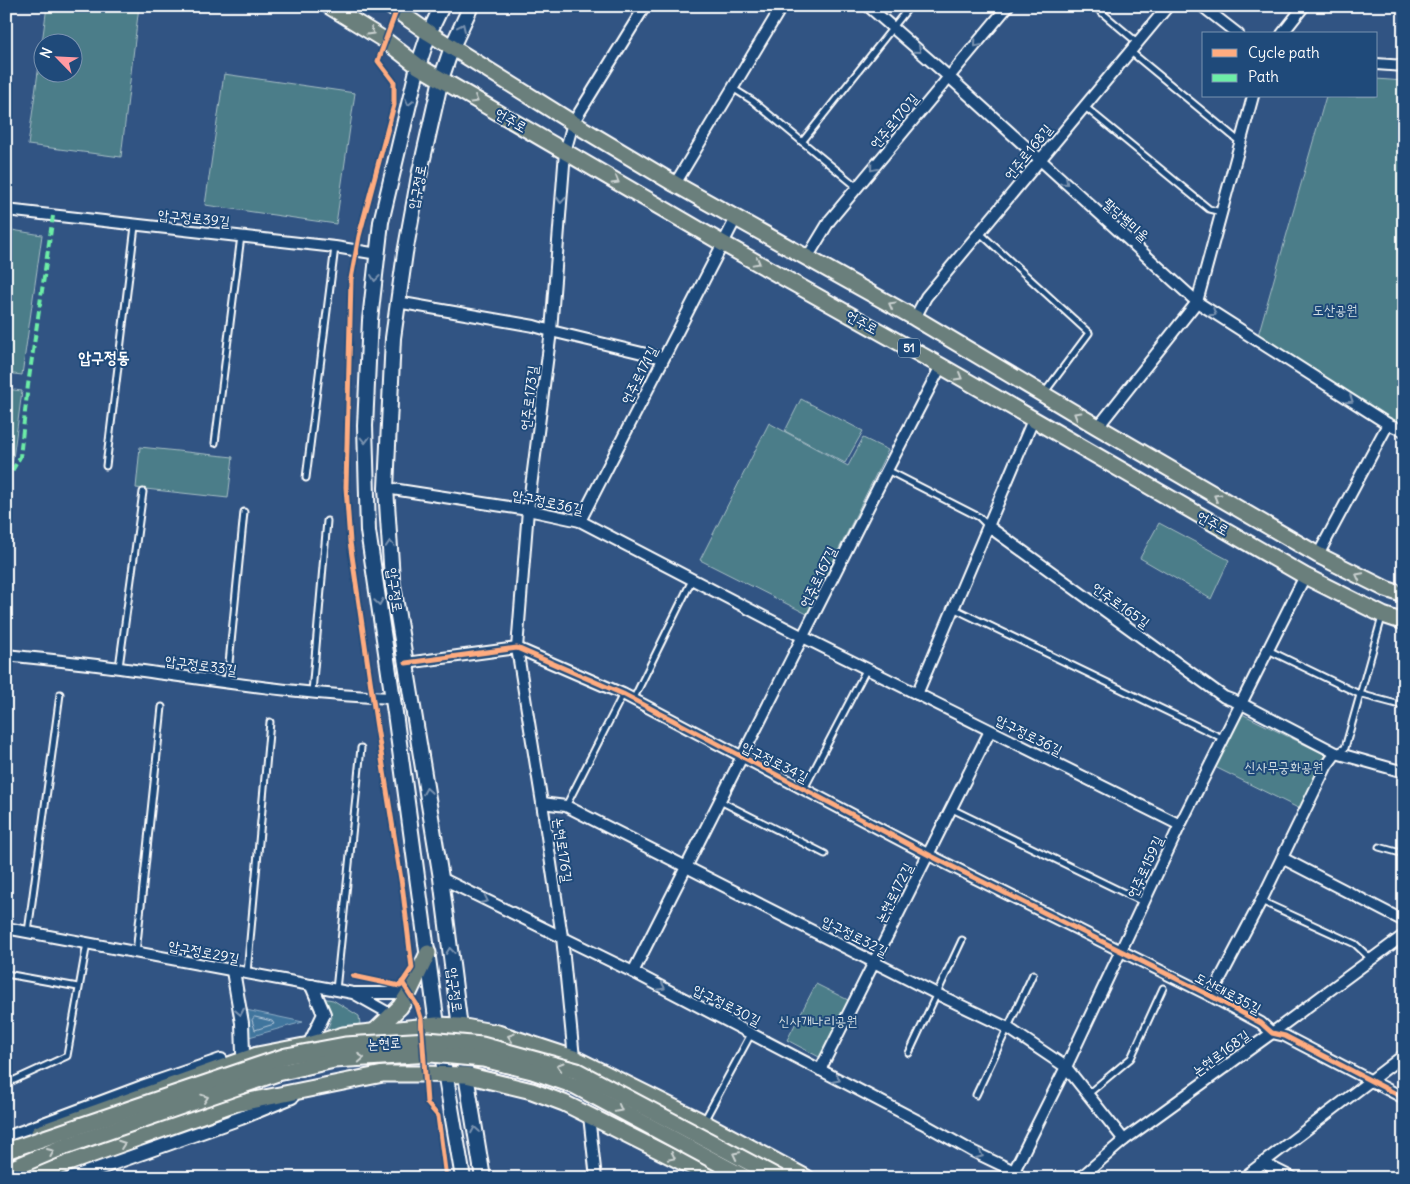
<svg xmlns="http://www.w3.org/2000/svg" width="1410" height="1184" font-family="Delius,'Poor Story',sans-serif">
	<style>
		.green { fill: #4c7d89; stroke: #a6bec4; fill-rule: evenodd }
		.water { fill: #41749d; stroke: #8dacc4 }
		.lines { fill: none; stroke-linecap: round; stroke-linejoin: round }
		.shore { stroke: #b3c7d8; stroke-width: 1 }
		.service-casing { stroke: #fff; stroke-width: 9 }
		.minor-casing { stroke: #fff; stroke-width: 14 }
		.tertiary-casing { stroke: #fff; stroke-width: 16 }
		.secondary-casing { stroke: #fff; stroke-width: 18 }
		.primary-casing { stroke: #fff; stroke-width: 19 }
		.service { stroke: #1f4a7a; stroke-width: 5 }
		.minor { stroke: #1f4a7a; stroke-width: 10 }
		.tertiary { stroke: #1f4a7a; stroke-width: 12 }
		.secondary { stroke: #1f4a7a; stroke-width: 14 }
		.primary { stroke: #6b7f7c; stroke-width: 15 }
		.primary-bridge-casing { stroke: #fff; stroke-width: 19; stroke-linecap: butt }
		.primary-bridge { stroke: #6b7f7c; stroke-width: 15 }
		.quiet { stroke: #6deda7; stroke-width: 4; stroke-dasharray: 8 4; stroke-linecap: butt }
		.cycleway-casing { stroke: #1f4a7a; stroke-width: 8 }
		.cycleway { stroke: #ffac80; stroke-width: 5 }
		.oneway { stroke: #7992af }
		.oneway2 { stroke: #cbd2d1 }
		.labels { text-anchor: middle; stroke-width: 4; stroke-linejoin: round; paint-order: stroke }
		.shield { fill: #1f4a7a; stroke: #bcc9d7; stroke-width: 1 }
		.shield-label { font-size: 12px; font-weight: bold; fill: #fff }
		.street-label { font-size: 14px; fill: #fff; stroke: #1f4a7a }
		.park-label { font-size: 14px; fill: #d2dee2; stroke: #1f4a7a }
		.quarter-label { font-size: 16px; font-weight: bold; fill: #fff; stroke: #1f4a7a }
	</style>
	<rect width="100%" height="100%" fill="#315483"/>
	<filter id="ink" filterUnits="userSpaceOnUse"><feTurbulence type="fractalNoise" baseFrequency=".02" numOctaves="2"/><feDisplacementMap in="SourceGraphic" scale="10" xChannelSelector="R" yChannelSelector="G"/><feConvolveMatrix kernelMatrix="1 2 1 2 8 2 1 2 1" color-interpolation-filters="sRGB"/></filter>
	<g filter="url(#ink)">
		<g class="green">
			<path d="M47,6H139L121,157L28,145ZM42,42H72V72H42Z"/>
			<path d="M224,74L355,93L336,224L205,205Z"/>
			<path d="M1376,79L1404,81V431L1257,339L1326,96H1376Z"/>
			<path d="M6,229L42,235L22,375L6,373Z"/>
			<path d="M6,389L22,391L12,466L6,465Z"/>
			<path d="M801,399L863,431L845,463L785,431Z"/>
			<path d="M769,423L848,466L863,438L888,450L807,614L700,560Z"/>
			<path d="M140,447L233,457L228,498L136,488Z"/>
			<path d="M1159,523L1229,560L1211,599L1140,558Z"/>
			<path d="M1242,714L1326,755L1300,809L1215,767Z"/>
			<path d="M816,984L850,1001L821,1058L787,1040Z"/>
			<path d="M322,998L333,1000L359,1016L360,1024L327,1030L332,1017Z"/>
		</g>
		<path class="water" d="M246,1010L303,1022L249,1037Z"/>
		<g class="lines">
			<path class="shore" d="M255,1017L272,1021L274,1024L255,1030L252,1020Z"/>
			<g class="service-casing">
				<g id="service">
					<path d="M1094,6L1138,43"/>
					<path d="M1131,52L1240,142"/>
					<path d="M734,89L753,101L857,187"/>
					<path d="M1084,106L1209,209L1221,212"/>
					<path d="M802,142L910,6"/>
					<path d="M980,233L1089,333L1045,392"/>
					<path d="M215,443L241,236"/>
					<path d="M106,466L135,226"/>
					<path d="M887,470L979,517L988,526"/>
					<path d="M306,478L335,247"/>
					<path d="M953,608L1222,738"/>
					<path d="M1268,650L1359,694L1404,706"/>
					<path d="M119,667L143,492"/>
					<path d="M227,683L244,512"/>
					<path d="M312,692L327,521"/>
					<path d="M633,700L692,580"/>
					<path d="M1336,753L1345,748L1382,617"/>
					<path d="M804,789L867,668"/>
					<path d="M720,801L825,854"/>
					<path d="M566,806L623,694"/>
					<path d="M952,809L1143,902"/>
					<path d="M1379,847L1404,854"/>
					<path d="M1261,901L1355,944L1371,959"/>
					<path d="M28,932L60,694"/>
					<path d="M136,953L162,707"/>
					<path d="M247,973L270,722"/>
					<path d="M6,974L78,987"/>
					<path d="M336,990L361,748"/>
					<path d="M909,1053L962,940"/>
					<path d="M10,1082L67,1056L87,943"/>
					<path d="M1088,1094L1131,1058L1163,988"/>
					<path d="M976,1095L1033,974"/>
					<path d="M704,1121L751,1034"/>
				</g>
			</g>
			<g class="minor-casing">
				<g id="minor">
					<path d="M868,6L949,77L1197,302L1388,424L1404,431"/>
					<path d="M1202,6L1238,34"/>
					<path d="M1282,34L1304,6"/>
					<path d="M1376,64L1404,66"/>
					<path d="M675,184L782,6"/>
					<path d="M6,210L335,247L378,254"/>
					<path d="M807,258L830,220L1008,6"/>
					<path d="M397,302L534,326L551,331L663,358"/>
					<path d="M915,318L926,297L1168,6"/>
					<path d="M1098,427L1197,302L1253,96"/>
					<path d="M386,488L528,510L580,521L803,637L1180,825"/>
					<path d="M580,521L736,218"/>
					<path d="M988,526L1224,697L1240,703L1336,753L1404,772"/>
					<path d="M1318,555L1388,424"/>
					<path d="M6,655C44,659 82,663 120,668C211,680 301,695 393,698"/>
					<path d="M406,663L517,648L623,694L929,855L1211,996L1261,1023L1272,1033L1285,1036L1404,1098"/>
					<path d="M917,694L1033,420"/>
					<path d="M542,803L566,806L937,994L1008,1028L1066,1067L1124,1140"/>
					<path d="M1282,858L1404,921"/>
					<path d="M441,878L633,972L922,1123L972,1151L1014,1171L1023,1178"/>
					<path d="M6,928L353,993L392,1015"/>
					<path d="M633,972L887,470L941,366"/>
					<path d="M354,993H409"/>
					<path d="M1211,996L1261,901L1327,765L1336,753"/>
					<path d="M574,1058L562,937L542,803L517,648L528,510L551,331L565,152L573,123L645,6"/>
					<path d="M820,1070L990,731"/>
					<path d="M589,1116L596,1178"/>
					<path d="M1263,1163L1293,1178"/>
					<path d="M1014,1171L1066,1067L1180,825L1305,576"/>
					<path d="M1080,1178L1124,1140L1272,1033L1404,935"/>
					<path d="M1243,1178L1404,1055"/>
				</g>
			</g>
			<g class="tertiary-casing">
				<g id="tertiary">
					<path d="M233,971L242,1023L243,1053"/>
					<path d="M309,1045L324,1014L312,986"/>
					<path d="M6,1138L142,1087L221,1060"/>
					<path d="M72,1178L241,1118L292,1097"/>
				</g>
			</g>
			<g class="secondary-casing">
				<g id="secondary">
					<path d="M442,6L429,33L418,66L381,222L370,320L365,426L368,531L395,713L437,1025L463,1178"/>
					<path d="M471,6L452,47L441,79L419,176L405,253L393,338L386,488L392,579L441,878L466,1075L483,1178"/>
				</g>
			</g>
			<g class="primary-casing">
				<g id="primary">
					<path d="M329,6L386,41L418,66L722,243L941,366L1305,576L1383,615L1404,622"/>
					<path d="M390,6L429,33L573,123L675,184L915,318L1098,427L1318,555L1386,589L1404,595"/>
					<path d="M375,1031L400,1007L409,993L428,953"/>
					<path d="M39,1133L257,1055L309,1045L343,1035L437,1025L459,1026L498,1033L574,1058L703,1122L807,1178"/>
					<path d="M27,1178L230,1105L383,1074H424L466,1075L532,1091L564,1103L714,1178"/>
				</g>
			</g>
			<use href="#service" class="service"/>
			<use href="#minor" class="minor"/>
			<use href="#tertiary" class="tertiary"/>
			<use href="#secondary" class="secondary"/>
			<use href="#primary" class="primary"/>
			<g class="primary-bridge-casing">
				<g id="primary-bridge">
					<path d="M6,1151L286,1056L345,1045L428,1040L482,1045L577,1071L779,1178"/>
					<path d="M6,1171L63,1147L278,1073L334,1060L431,1054L483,1059L532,1071L575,1086L746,1178"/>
				</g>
			</g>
			<use href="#primary-bridge" class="primary-bridge"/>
			<path class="quiet" d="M12,471L20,457L28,385L53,216"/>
			<g class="cycleway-casing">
				<g id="cycleway">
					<path d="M406,663L517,648L623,694L929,855L1211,996L1261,1023L1272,1033L1285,1036L1404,1098"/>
					<path d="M353,976L400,986L412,968L403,892L376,721L350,542L346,487L351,279L359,236L394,105V82L378,61L398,6"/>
					<path d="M402,982L417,1005L421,1018L427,1103L438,1116L446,1178"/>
				</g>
			</g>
			<use href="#cycleway" class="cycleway"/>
		</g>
		<defs><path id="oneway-chevron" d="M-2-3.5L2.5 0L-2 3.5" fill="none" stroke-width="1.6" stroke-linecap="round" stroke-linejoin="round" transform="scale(1.25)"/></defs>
		<g class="oneway">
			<use href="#oneway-chevron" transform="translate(462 27) rotate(-65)"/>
			<use href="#oneway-chevron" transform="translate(977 44) rotate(130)"/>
			<use href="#oneway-chevron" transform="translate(918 50) rotate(41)"/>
			<use href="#oneway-chevron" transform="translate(409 102) rotate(104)"/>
			<use href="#oneway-chevron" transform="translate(873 168) rotate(130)"/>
			<use href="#oneway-chevron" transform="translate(1065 182) rotate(42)"/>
			<use href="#oneway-chevron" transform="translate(561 200) rotate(94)"/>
			<use href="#oneway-chevron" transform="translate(375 278) rotate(97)"/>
			<use href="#oneway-chevron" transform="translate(1213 313) rotate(33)"/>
			<use href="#oneway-chevron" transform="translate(1350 400) rotate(33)"/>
			<use href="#oneway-chevron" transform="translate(365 440) rotate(89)"/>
			<use href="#oneway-chevron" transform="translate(390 544) rotate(-94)"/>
			<use href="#oneway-chevron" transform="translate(379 602) rotate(81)"/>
			<use href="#oneway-chevron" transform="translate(427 791) rotate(-99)"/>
			<use href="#oneway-chevron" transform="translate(485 900) rotate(26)"/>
			<use href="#oneway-chevron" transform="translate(450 951) rotate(-97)"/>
			<use href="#oneway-chevron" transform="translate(662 987) rotate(27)"/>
			<use href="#oneway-chevron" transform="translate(240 1012) rotate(79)"/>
			<use href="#oneway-chevron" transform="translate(837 1079) rotate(28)"/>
			<use href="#oneway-chevron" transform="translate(475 1130) rotate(-100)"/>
			<use href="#oneway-chevron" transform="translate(980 1155) rotate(25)"/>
		</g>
		<g class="oneway2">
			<use href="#oneway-chevron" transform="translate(371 32) rotate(31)"/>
			<use href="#oneway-chevron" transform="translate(475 100) rotate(31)"/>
			<use href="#oneway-chevron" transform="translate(616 181) rotate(30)"/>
			<use href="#oneway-chevron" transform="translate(757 262) rotate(29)"/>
			<use href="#oneway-chevron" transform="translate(892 305) rotate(-151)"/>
			<use href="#oneway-chevron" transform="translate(959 377) rotate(30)"/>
			<use href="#oneway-chevron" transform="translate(1077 415) rotate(-149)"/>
			<use href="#oneway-chevron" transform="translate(1217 497) rotate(-150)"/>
			<use href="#oneway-chevron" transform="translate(1359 576) rotate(-153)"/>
			<use href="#oneway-chevron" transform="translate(511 1037) rotate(-162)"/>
			<use href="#oneway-chevron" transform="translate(361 1058) rotate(-4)"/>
			<use href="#oneway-chevron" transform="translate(560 1066) rotate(-164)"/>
			<use href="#oneway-chevron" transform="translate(205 1098) rotate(-19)"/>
			<use href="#oneway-chevron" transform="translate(619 1109) rotate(28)"/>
			<use href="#oneway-chevron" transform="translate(122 1144) rotate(-20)"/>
			<use href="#oneway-chevron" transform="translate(51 1152) rotate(-23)"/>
			<use href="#oneway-chevron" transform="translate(736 1155) rotate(-153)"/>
			<use href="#oneway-chevron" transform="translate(672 1157) rotate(26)"/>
		</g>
	</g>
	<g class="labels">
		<rect class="shield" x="898" y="338.5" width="22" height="19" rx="4"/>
		<g class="shield-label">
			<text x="909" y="352">51</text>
		</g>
		<g class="street-label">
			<text transform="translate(511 120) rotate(30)" y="5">언주로</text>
			<text transform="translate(894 121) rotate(-50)" y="5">언주로170길</text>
			<text transform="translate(1028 152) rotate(-51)" y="5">언주로168길</text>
			<text transform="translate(417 187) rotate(-79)" y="5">압구정로</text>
			<text transform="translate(194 218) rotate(6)" y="5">압구정로39길</text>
			<text transform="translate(1126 220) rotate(42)" y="5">팔당별미울</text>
			<text transform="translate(862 322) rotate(29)" y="5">언주로</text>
			<text transform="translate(639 375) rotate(-63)" y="5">언주로171길</text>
			<text transform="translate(529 398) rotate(-83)" y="5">언주로173길</text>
			<text transform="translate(548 502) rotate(12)" y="5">압구정로36길</text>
			<text transform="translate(1213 523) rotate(30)" y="5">언주로</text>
			<text transform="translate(818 577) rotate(-64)" y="5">언주로167길</text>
			<text transform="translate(395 590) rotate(82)" y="5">압구정로</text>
			<text transform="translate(1121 605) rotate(36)" y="5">언주로165길</text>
			<text transform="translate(201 665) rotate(8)" y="5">압구정로33길</text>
			<text transform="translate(1029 735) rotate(27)" y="5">압구정로36길</text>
			<text transform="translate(775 762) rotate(27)" y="5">압구정로34길</text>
			<text transform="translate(563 850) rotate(82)" y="5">논현로176길</text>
			<text transform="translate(1145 867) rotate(-65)" y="5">언주로159길</text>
			<text transform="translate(894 893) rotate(-63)" y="5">논현로172길</text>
			<text transform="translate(855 936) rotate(27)" y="5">압구정로32길</text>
			<text transform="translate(204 952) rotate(11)" y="5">압구정로29길</text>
			<text transform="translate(455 990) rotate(83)" y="5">압구정로</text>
			<text transform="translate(1228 993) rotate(28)" y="5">도산대로35길</text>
			<text transform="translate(727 1005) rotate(27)" y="5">압구정로30길</text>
			<text transform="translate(384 1043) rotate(-3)" y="5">논현로</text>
			<text transform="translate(1221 1053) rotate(-36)" y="5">논현로168길</text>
		</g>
		<g class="park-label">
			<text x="1335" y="315">도산공원</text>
			<text x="1284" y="772">신사무궁화공원</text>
			<text x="818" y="1026">신사개나리공원</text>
		</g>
		<g class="quarter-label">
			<text x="104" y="363">압구정동</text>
		</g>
	</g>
	<rect width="1410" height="1184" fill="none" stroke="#1f4a7a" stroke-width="25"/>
	<rect x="12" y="12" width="1385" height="1159" fill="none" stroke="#fff" stroke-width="2" filter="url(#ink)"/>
	<rect x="1202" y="32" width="175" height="65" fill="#1f4a7a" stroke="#7992af"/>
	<rect x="1212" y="49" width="25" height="8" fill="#ffac80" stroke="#7992af"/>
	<text x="1248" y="58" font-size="15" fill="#ffffff">Cycle path</text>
	<rect x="1212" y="74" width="25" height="8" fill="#6deda7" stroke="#7992af"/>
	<text x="1248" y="82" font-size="15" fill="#ffffff">Path</text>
	<g transform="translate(58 58) rotate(294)"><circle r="24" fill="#1f4a7a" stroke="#7992af"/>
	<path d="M0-4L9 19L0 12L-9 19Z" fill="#ff9aa2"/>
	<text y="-8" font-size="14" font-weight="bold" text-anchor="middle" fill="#ffffff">N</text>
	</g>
</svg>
